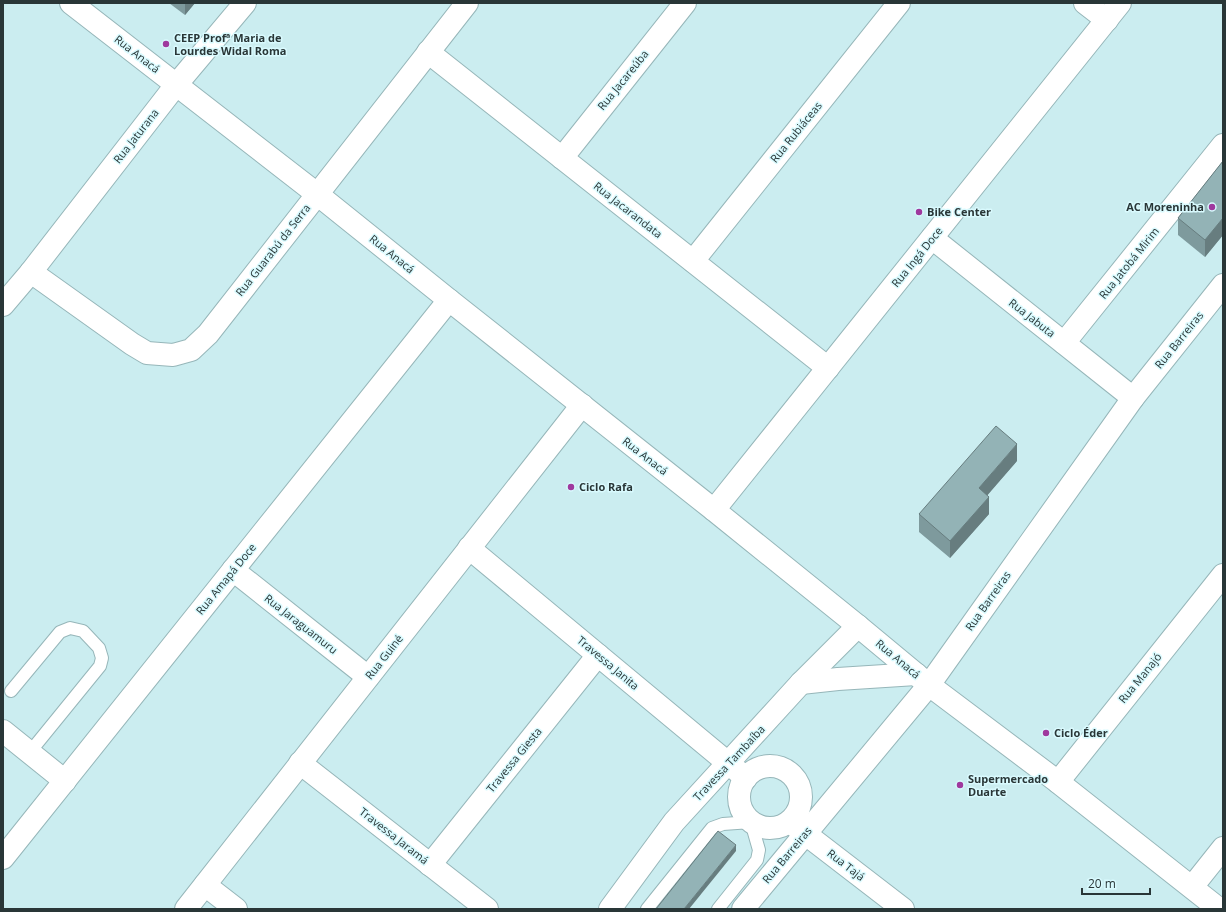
<svg xmlns="http://www.w3.org/2000/svg" width="1226" height="912" font-family="'Open Sans',sans-serif">
	<style>
		.lines { fill: none; stroke-linecap: round; stroke-linejoin: round }
		.service-casing { stroke: #96b6b9; stroke-width: 14 }
		.minor-casing { stroke: #96b6b9; stroke-width: 24 }
		.tertiary-casing { stroke: #96b6b9; stroke-width: 24 }
		.service { stroke: #fff; stroke-width: 12 }
		.minor { stroke: #fff; stroke-width: 22 }
		.tertiary { stroke: #fff; stroke-width: 22 }
		.wall { fill: #7e9a9d }
		.shaded-wall { fill: #677d7f }
		.building { fill: #93b3b6; stroke: #677d7f }
		.poi-dot { fill: #9f399e; stroke: #d9fafe; stroke-width: 1.5 }
		.labels { text-anchor: middle; stroke-width: 3; stroke-linejoin: round; paint-order: stroke }
		.poi-label { font-size: 11px; font-weight: bold; fill: #293637; stroke: #d9fafe; text-anchor: start }
		.street-label { font-size: 11px; fill: #293637; stroke: #d9fafe }
	</style>
	<rect width="100%" height="100%" fill="#cbedf0"/>
	<g class="lines">
		<g class="service-casing">
			<g id="service">
				<path d="M11,691L60,632L70,628L83,631L99,648L102,658L100,666L30,752"/>
				<path d="M647,909L712,828L723,824L751,822L759,850L757,860L718,909"/>
			</g>
		</g>
		<g class="minor-casing">
			<g id="minor">
				<path d="M1085,3L1107,20"/>
				<path d="M428,52L828,368"/>
				<path d="M176,85L245,3"/>
				<path d="M562,158L685,3"/>
				<path d="M932,238L1133,398"/>
				<path d="M693,261L899,3"/>
				<path d="M31,272L132,344L147,353L173,355L191,350L208,334L467,3"/>
				<path d="M1064,343L1223,145"/>
				<path d="M714,510L1120,3"/>
				<path d="M469,548L746,778"/>
				<path d="M233,570L368,677"/>
				<path d="M3,731L65,781"/>
				<path d="M300,763L487,909"/>
				<circle cx="770" cy="797" r="31"/>
				<path d="M1058,782L1223,575"/>
				<path d="M790,822L903,909"/>
				<path d="M3,858L449,300"/>
				<path d="M430,865L598,655"/>
				<path d="M205,885L236,909"/>
				<path d="M1192,887L1223,848"/>
				<path d="M186,909L582,405"/>
			</g>
		</g>
		<g class="tertiary-casing">
			<g id="tertiary">
				<path d="M71,3L317,194L449,300L714,510L858,626L929,685L1058,782L1219,909"/>
				<path d="M3,305L31,272L176,85"/>
				<path d="M801,683L838,679L916,674"/>
				<path d="M610,909L674,822L801,683L858,626"/>
				<path d="M743,909L929,685L1133,398L1223,285"/>
			</g>
		</g>
		<use href="#service" class="service"/>
		<use href="#minor" class="minor"/>
		<use href="#tertiary" class="tertiary"/>
	</g>
	<g class="wall">
		<path d="M169,3H195L185,15Z"/>
		<path d="M1223,161V235L1205,257L1178,235V218Z"/>
		<path d="M1017,461L987,495L989,514L950,558L919,532V514Z"/>
	</g>
	<g class="shaded-wall">
		<path d="M185,3H195L185,15Z"/>
		<path d="M1223,218V235L1205,257V240Z"/>
		<path d="M1017,444V461L979,505V488Z"/>
		<path d="M989,497V514L950,558V541Z"/>
		<path d="M736,845V851L689,909H684Z"/>
	</g>
	<g class="building">
		<path d="M1223,161V218L1205,240L1178,218Z"/>
		<path d="M996,426L1017,444L979,488L989,497L950,541L919,514Z"/>
		<path d="M718,831L736,845L684,909H656Z"/>
	</g>
	<g class="poi-dot">
		<circle cx="166" cy="44" r="4"/>
		<circle cx="1212" cy="207" r="4"/>
		<circle cx="919" cy="212" r="4"/>
		<circle cx="571" cy="487" r="4"/>
		<circle cx="1046" cy="733" r="4"/>
		<circle cx="960" cy="785" r="4"/>
	</g>
	<g class="labels">
		<g class="poi-label">
			<text x="174" y="42">CEEP Profª Maria de<tspan x="174" dy="13">Lourdes Widal Roma</tspan></text>
			<text x="1204" y="211" text-anchor="end">AC Moreninha</text>
			<text x="927" y="216">Bike Center</text>
			<text x="579" y="491">Ciclo Rafa</text>
			<text x="1054" y="737">Ciclo Éder</text>
			<text x="968" y="783">Supermercado<tspan x="968" dy="13">Duarte</tspan></text>
		</g>
		<g class="street-label">
			<text transform="translate(137 54) rotate(38)" y="4">Rua Anacá</text>
			<text transform="translate(623 80) rotate(-51)" y="4">Rua Jacareúba</text>
			<text transform="translate(796 132) rotate(-51)" y="4">Rua Rubiáceas</text>
			<text transform="translate(136 136) rotate(-52)" y="4">Rua Jaturana</text>
			<text transform="translate(628 210) rotate(38)" y="4">Rua Jacarandata</text>
			<text transform="translate(273 250) rotate(-52)" y="4">Rua Guarabú da Serra</text>
			<text transform="translate(392 254) rotate(39)" y="4">Rua Anacá</text>
			<text transform="translate(917 257) rotate(-51)" y="4">Rua Ingá Doce</text>
			<text transform="translate(1129 263) rotate(-51)" y="4">Rua Jatobá Mirim</text>
			<text transform="translate(1032 318) rotate(38)" y="4">Rua Jabuta</text>
			<text transform="translate(1179 340) rotate(-51)" y="4">Rua Barreiras</text>
			<text transform="translate(645 456) rotate(38)" y="4">Rua Anacá</text>
			<text transform="translate(226 579) rotate(-51)" y="4">Rua Amapá Doce</text>
			<text transform="translate(988 601) rotate(-55)" y="4">Rua Barreiras</text>
			<text transform="translate(301 624) rotate(38)" y="4">Rua Jaraguamuru</text>
			<text transform="translate(384 657) rotate(-52)" y="4">Rua Guiné</text>
			<text transform="translate(898 659) rotate(40)" y="4">Rua Anacá</text>
			<text transform="translate(608 663) rotate(40)" y="4">Travessa Janita</text>
			<text transform="translate(1140 678) rotate(-51)" y="4">Rua Manajó</text>
			<text transform="translate(514 760) rotate(-51)" y="4">Travessa Giesta</text>
			<text transform="translate(729 763) rotate(-47)" y="4">Travessa Tambaíba</text>
			<text transform="translate(394 836) rotate(38)" y="4">Travessa Jaramá</text>
			<text transform="translate(787 855) rotate(-50)" y="4">Rua Barreiras</text>
			<text transform="translate(846 865) rotate(38)" y="4">Rua Tajá</text>
		</g>
	</g>
	<rect width="1226" height="912" fill="none" stroke="#293637" stroke-width="8"/>
	<path d="M1082 888v6h68v-6" fill="none" stroke="#293637" stroke-width="2"/>
	<text x="1088" y="888" font-size="12" fill="#293637" stroke="#d9fafe" stroke-width="3" paint-order="stroke">20 m</text>
</svg>
